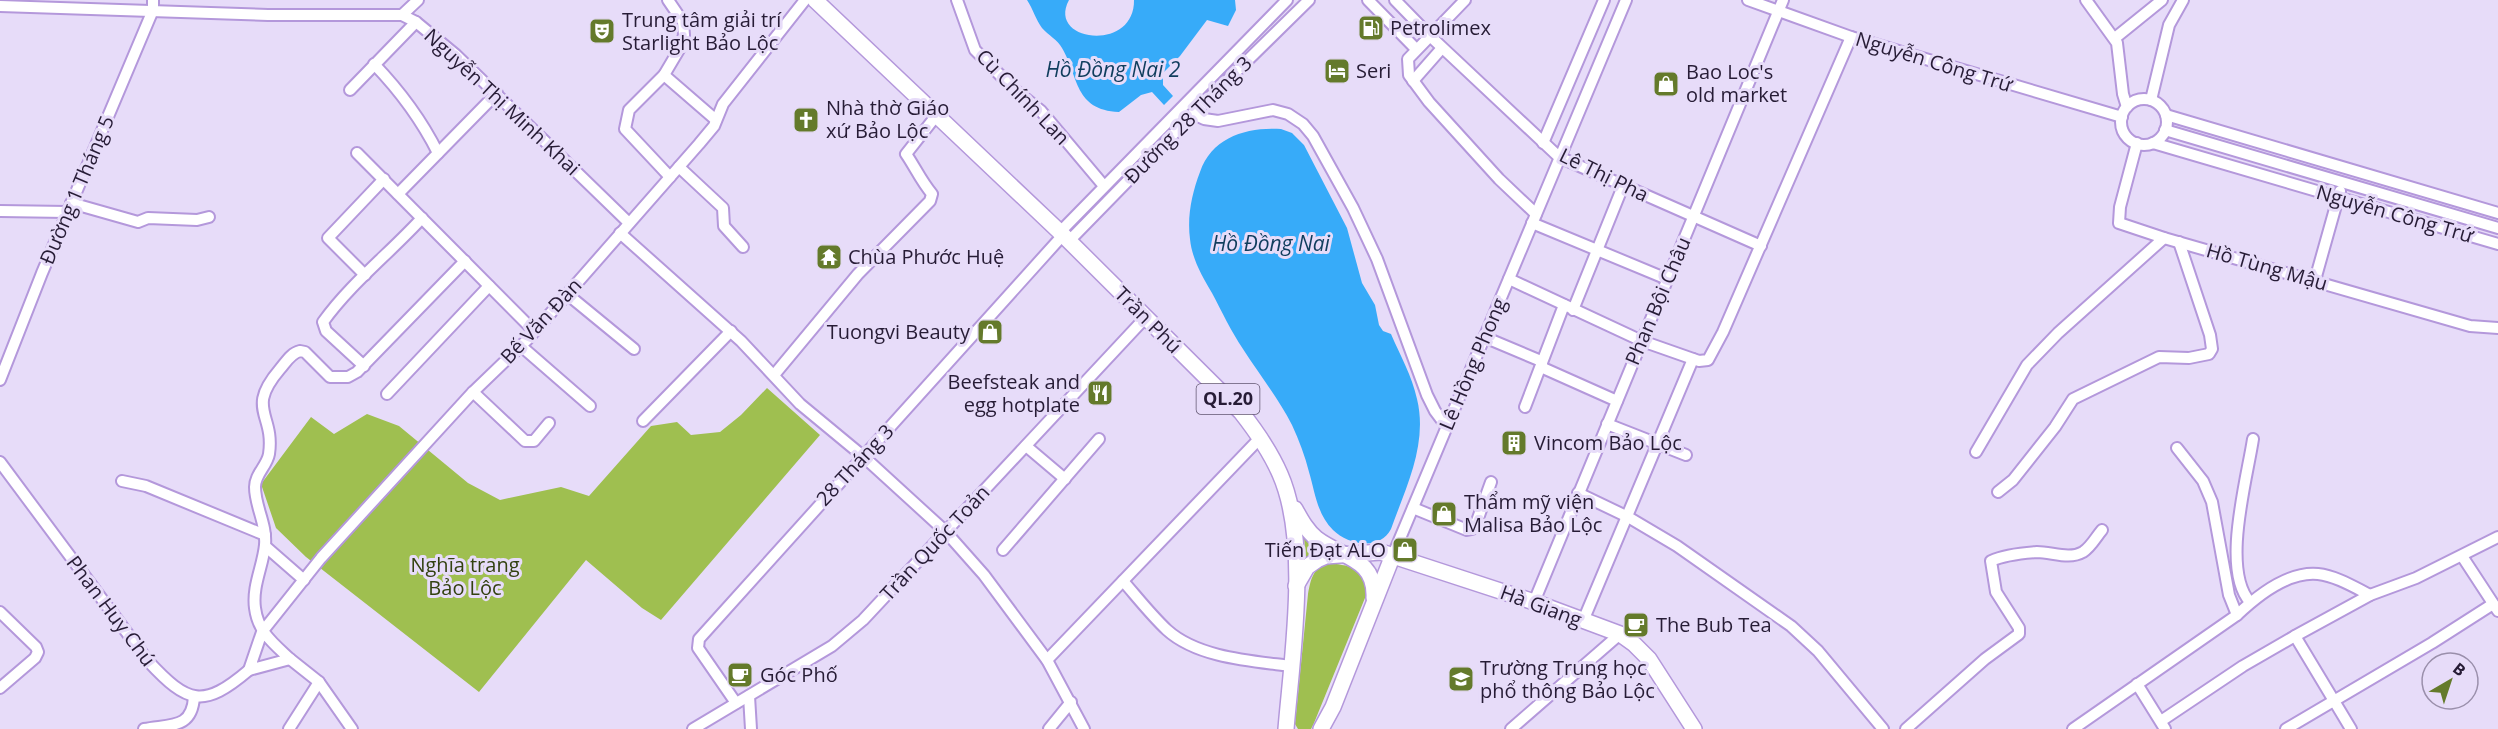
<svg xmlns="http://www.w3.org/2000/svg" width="2498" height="729" font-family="'Open Sans',sans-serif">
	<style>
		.green { fill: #9fbf50 }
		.water { fill: #37abf9 }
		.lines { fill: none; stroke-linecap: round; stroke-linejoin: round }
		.minor-casing { stroke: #b498db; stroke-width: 14 }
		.highway-casing { stroke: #b498db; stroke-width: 18 }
		.minor { stroke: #fff; stroke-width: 10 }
		.highway { stroke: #fff; stroke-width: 15 }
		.labels { text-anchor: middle; stroke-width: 6; stroke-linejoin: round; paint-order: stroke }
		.shield { fill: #e7dcf9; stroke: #615670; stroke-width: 1.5 }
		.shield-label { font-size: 18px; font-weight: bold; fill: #271c36 }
		.poi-label { font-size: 20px; fill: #271c36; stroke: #e7dcf9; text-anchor: start }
		.street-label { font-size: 20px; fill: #271c36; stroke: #e7dcf9 }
		.park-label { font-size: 20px; fill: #334110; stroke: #e7dcf9 }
		.water-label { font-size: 21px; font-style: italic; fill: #103d5d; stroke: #e7dcf9 }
	</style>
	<rect width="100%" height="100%" fill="#e7dcf9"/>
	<g class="green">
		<path d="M767,388L820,435L661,620L642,608L586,560L479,692L306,557L276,528L261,484L311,417L334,434L367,414L399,426L468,483L500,500L561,487L589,496L651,426L677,422L691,435L720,432L741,415Z"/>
		<path d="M1304,538L1321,552L1306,559Z"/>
		<path d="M1326,563C1350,565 1363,567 1367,593L1314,723L1311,729H1298L1295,724L1308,594C1311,579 1312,571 1326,563Z"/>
	</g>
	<g class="water">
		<path d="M1027,0H1069C1046,42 1135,53 1134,0H1235L1236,10L1228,26L1207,20L1180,56L1163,73V85L1173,96L1164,105L1152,92L1141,95L1119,112C1074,110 1079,77 1062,48C1058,40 1048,35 1042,28C1036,20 1033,9 1027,0Z"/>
		<path d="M1281,129L1292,133L1304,145L1347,228L1362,283L1375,305L1379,325L1383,331L1391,334C1400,355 1412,376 1417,399C1428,444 1406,487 1391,529C1380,551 1348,545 1333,530C1317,514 1315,492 1309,472C1305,456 1299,440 1292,425C1278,398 1259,374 1243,349C1231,331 1222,312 1212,293C1202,276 1192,259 1190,239C1187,216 1192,193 1200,172C1212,137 1247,127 1281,129Z"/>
	</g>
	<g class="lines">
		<g class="minor-casing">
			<g id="minor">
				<path d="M668,0L683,22L684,35L680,48L664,75L629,110L625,129L670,177"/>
				<path d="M957,0L975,50L1015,90L1041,111L1104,186"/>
				<path d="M1368,0L1416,49"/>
				<path d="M1395,0L1430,36L1559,157L1761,246"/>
				<path d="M1465,0L1408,59L1409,75L1429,102L1499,179L1536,214"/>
				<path d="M1748,0L1851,37L2122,117"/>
				<path d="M2086,0L2117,43L2123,94L2127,107"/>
				<path d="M0,6L268,15H402L416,22L456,55L629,223"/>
				<path d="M402,15L418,0"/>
				<path d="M2115,38L2162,0"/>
				<path d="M374,64C400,91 421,119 438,153"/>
				<path d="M664,75L716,120"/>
				<path d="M1413,81L1442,48"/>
				<path d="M350,90L416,22"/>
				<circle cx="2144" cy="122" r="23"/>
				<path d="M2151,100L2169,25L2183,0"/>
				<path d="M1193,114L1204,119L1218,121L1273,110L1288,114L1303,124L1313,136L1353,208L1377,259L1427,395L1435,411L1447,427"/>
				<path d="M2166,115L2498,213"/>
				<path d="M2165,130L2498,228"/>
				<path d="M1543,143L1604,0"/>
				<path d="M2137,143L2120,207L2119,223L2164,238L2470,326L2498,328"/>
				<path d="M2153,143L2498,244"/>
				<path d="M357,153L534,331"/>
				<path d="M679,167L723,208L724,226L743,247"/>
				<path d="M398,194L497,93"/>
				<path d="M71,203L138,222L148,218L197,220L209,217"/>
				<path d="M0,211L67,212"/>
				<path d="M1532,223L1667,279"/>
				<path d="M1060,232L1287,0"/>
				<path d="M620,233L741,341L800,404L864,457L945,531L984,575L1047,660L1084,729"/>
				<path d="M1069,241L1193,114L1309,0"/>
				<path d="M465,261L357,372L348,377H330L305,352L300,351C291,353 286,362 280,369C245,410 275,413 269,454C267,466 255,474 255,487C255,507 267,524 265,545C263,566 252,586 255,608C258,632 273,643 290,659L249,670L262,632L321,558L473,392L527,340L699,144L714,126L723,104L805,0"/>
				<path d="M365,275L328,238L384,179"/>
				<path d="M1509,279L1642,341L1699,361L1708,360L1723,332L1851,37"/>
				<path d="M2315,280L2340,191"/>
				<path d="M567,294L634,349"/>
				<path d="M1573,310L1623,186"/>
				<path d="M1484,337L1541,361L1543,368L1617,401"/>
				<path d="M521,346L590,406"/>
				<path d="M364,366L326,331L323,322C351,283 390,253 422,218"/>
				<path d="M774,375L858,274L930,201L932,194C921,181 915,167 906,154L936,116"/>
				<path d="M0,380L42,273L153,10V0"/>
				<path d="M473,392L525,441H534L549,423"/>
				<path d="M387,394L489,286"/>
				<path d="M1525,407L1564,305"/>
				<path d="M643,421L731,331"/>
				<path d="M1607,424L1686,455"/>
				<path d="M1026,446L1065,479"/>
				<path d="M2177,448L2203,481L2212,502L2229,595L2237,615"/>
				<path d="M1976,452L2027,365L2058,333L2164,238"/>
				<path d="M0,462L148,661C188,704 203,709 249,670"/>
				<path d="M122,481L146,486L265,535"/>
				<path d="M1998,492L2013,480L2055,427L2073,399L2159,357L2189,358L2209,354L2212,349L2210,335L2179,242"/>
				<path d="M1578,493L1628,517L1677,546L1791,626L1818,651L1883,729"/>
				<path d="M1413,508L1467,530L1472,529L1477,521L1491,482"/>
				<path d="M265,546L304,580"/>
				<path d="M1003,550L1099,439"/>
				<path d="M1393,555L1626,0"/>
				<path d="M2462,556L2498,611"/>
				<path d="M1123,581C1137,597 1151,615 1167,630C1198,658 1252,661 1291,666"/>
				<path d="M1534,602L1783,0"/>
				<path d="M2250,602C2221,570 2247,479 2253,439"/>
				<path d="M0,612L36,647L38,652L35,658L0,688"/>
				<path d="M1583,621L1693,359"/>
				<path d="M2295,636L2370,595L2416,578L2498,537"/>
				<path d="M290,659L319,682L352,729"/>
				<path d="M1047,660L1261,437"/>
				<path d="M2137,684L2165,729"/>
				<path d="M749,696L751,729"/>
				<path d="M736,703L698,648L699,639L1063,235"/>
				<path d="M2161,721L2243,666L2295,636L2351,729"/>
				<path d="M144,729C171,724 192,729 194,697"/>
				<path d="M289,729L319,682"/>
				<path d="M693,729L832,646L863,620L1146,317"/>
				<path d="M1049,729L1071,702"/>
				<path d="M1511,729L1620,634"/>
				<path d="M1906,729L1985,659L2019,634V628L1996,592L1991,561C2004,555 2022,553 2037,552C2052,552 2069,560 2083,552C2091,547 2096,537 2102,530"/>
				<path d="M2073,729L2237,615C2258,595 2288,571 2318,574C2336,576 2354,587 2370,595"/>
				<path d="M2286,729L2432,643L2493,604"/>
			</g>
		</g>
		<g class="highway-casing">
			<g id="highway">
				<path d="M815,0L1063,235L1241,412C1256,431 1270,451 1280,474C1310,542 1292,656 1286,729"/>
				<path d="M1295,509C1301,520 1307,531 1317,539C1342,558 1376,558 1374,598"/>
				<path d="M1296,586L1307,567L1317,560L1326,556L1381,552L1534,602L1620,634L1634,644L1649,659L1694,729"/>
				<path d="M1321,729L1333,707L1393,555"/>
			</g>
		</g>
		<use href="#minor" class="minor"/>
		<use href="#highway" class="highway"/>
	</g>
	<defs>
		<g id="fuel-square" transform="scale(1.35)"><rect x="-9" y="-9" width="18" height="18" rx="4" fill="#647a2b" stroke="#e7dcf9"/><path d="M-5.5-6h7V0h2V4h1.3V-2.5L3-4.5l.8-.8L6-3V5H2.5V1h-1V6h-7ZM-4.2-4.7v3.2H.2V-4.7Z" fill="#fff"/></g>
		<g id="theatre-square" transform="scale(1.35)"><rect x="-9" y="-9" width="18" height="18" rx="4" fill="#647a2b" stroke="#e7dcf9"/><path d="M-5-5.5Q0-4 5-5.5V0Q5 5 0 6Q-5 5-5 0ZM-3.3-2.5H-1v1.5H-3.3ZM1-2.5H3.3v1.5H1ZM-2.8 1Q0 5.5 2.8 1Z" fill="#fff"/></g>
		<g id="hotel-square" transform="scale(1.35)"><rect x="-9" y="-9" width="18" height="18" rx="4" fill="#647a2b" stroke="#e7dcf9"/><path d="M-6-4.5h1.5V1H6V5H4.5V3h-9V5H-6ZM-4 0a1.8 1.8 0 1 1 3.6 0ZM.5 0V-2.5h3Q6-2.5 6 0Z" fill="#fff"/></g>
		<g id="shop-square" transform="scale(1.35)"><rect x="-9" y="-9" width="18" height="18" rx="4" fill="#647a2b" stroke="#e7dcf9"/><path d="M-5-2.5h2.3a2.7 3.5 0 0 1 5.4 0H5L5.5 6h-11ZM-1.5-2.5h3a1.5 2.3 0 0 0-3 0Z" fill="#fff"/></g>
		<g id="church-square" transform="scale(1.35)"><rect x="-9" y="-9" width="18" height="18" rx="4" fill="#647a2b" stroke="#e7dcf9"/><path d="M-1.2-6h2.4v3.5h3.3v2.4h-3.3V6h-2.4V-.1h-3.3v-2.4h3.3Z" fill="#fff"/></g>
		<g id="temple-square" transform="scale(1.35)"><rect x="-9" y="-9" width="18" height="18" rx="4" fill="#647a2b" stroke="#e7dcf9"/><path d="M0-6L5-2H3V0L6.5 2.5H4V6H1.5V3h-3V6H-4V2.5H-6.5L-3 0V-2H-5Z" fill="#fff"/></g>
		<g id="restaurant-square" transform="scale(1.35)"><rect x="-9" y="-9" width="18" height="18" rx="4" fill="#647a2b" stroke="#e7dcf9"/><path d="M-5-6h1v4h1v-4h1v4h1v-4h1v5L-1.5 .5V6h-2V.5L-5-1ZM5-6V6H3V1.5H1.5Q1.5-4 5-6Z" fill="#fff"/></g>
		<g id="building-square" transform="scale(1.35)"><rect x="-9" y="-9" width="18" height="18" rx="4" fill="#647a2b" stroke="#e7dcf9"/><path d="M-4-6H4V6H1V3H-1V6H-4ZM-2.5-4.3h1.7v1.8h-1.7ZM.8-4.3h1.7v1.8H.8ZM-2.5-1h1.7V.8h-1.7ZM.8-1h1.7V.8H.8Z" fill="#fff"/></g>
		<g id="cafe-square" transform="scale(1.35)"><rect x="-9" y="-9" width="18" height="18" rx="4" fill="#647a2b" stroke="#e7dcf9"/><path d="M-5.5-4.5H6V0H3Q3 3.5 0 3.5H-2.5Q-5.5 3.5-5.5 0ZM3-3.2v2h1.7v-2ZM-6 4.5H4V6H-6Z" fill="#fff"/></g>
		<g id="school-square" transform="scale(1.35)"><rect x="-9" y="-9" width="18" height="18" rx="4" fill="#647a2b" stroke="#e7dcf9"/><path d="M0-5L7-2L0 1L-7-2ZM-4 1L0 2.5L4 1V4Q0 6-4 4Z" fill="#fff"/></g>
	</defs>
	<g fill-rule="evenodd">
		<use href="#fuel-square" x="1371" y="28"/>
		<use href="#theatre-square" x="602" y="31"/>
		<use href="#hotel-square" x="1337" y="71"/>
		<use href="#shop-square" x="1666" y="84"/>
		<use href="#church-square" x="806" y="120"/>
		<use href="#temple-square" x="829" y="257"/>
		<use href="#shop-square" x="990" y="332"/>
		<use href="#restaurant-square" x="1100" y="393"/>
		<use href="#building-square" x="1514" y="443"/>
		<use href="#shop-square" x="1444" y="514"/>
		<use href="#shop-square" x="1405" y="550"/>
		<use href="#cafe-square" x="1636" y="625"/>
		<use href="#cafe-square" x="740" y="675"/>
		<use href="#school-square" x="1461" y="679"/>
	</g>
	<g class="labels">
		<rect class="shield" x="1196.5" y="384" width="63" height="30" rx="4.5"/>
		<g class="shield-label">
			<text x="1228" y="405">QL.20</text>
		</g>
		<g class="poi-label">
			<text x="622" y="27">Trung tâm giải trí<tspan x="622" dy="23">Starlight Bảo Lộc</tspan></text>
			<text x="1390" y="35">Petrolimex</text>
			<text x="1356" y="78">Seri</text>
			<text x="1686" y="79">Bao Loc's<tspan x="1686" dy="23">old market</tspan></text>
			<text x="826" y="115">Nhà thờ Giáo<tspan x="826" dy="23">xứ Bảo Lộc</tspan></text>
			<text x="848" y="264">Chùa Phước Huệ</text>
			<text x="970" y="339" text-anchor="end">Tuongvi Beauty</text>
			<text x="1080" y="389" text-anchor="end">Beefsteak and<tspan x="1080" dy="23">egg hotplate</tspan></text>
			<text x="1534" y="450">Vincom Bảo Lộc</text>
			<text x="1464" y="509">Thẩm mỹ viện<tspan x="1464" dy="23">Malisa Bảo Lộc</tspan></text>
			<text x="1386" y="557" text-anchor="end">Tiến Đạt ALO</text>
			<text x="1656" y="632">The Bub Tea</text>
			<text x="1480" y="675">Trường Trung học<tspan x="1480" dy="23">phổ thông Bảo Lộc</tspan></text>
			<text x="760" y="682">Góc Phố</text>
		</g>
		<g class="street-label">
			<text transform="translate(1934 62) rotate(17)" y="7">Nguyễn Công Trứ</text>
			<text transform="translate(1023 97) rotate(46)" y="7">Cù Chính Lan</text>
			<text transform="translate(502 102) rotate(43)" y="7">Nguyễn Thị Minh Khai</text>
			<text transform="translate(1188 120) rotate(-45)" y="7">Đường 28 Tháng 3</text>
			<text transform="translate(1604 175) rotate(26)" y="7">Lê Thị Pha</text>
			<text transform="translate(77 190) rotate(-67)" y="7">Đường 1 Tháng 5</text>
			<text transform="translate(2395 214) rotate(16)" y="7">Nguyễn Công Trứ</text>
			<text transform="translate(2267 267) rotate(16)" y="7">Hồ Tùng Mậu</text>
			<text transform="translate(1658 301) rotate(-67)" y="7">Phan Bội Châu</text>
			<text transform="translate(1148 320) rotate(45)" y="7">Trần Phú</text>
			<text transform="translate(541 321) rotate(-47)" y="7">Bế Văn Đàn</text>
			<text transform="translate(1473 364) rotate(-67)" y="7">Lê Hồng Phong</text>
			<text transform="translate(855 465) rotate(-47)" y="7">28 Tháng 3</text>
			<text transform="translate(935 543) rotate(-47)" y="7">Trần Quốc Toản</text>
			<text transform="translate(1541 606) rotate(20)" y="7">Hà Giang</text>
			<text transform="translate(111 611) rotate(53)" y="7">Phan Huy Chú</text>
		</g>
		<g class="park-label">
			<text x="465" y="572">Nghĩa trang<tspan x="465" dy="23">Bảo Lộc</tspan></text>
		</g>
		<g class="water-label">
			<text x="1113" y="77">Hồ Đồng Nai 2</text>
			<text x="1271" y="251">Hồ Đồng Nai</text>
		</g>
	</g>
	<g transform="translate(2450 681) rotate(39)"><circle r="28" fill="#e7dcf9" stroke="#9a8fab" stroke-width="1.5"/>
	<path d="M0-4.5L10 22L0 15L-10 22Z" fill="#647a2b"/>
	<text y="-9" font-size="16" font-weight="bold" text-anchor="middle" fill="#271c36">B</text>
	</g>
</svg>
